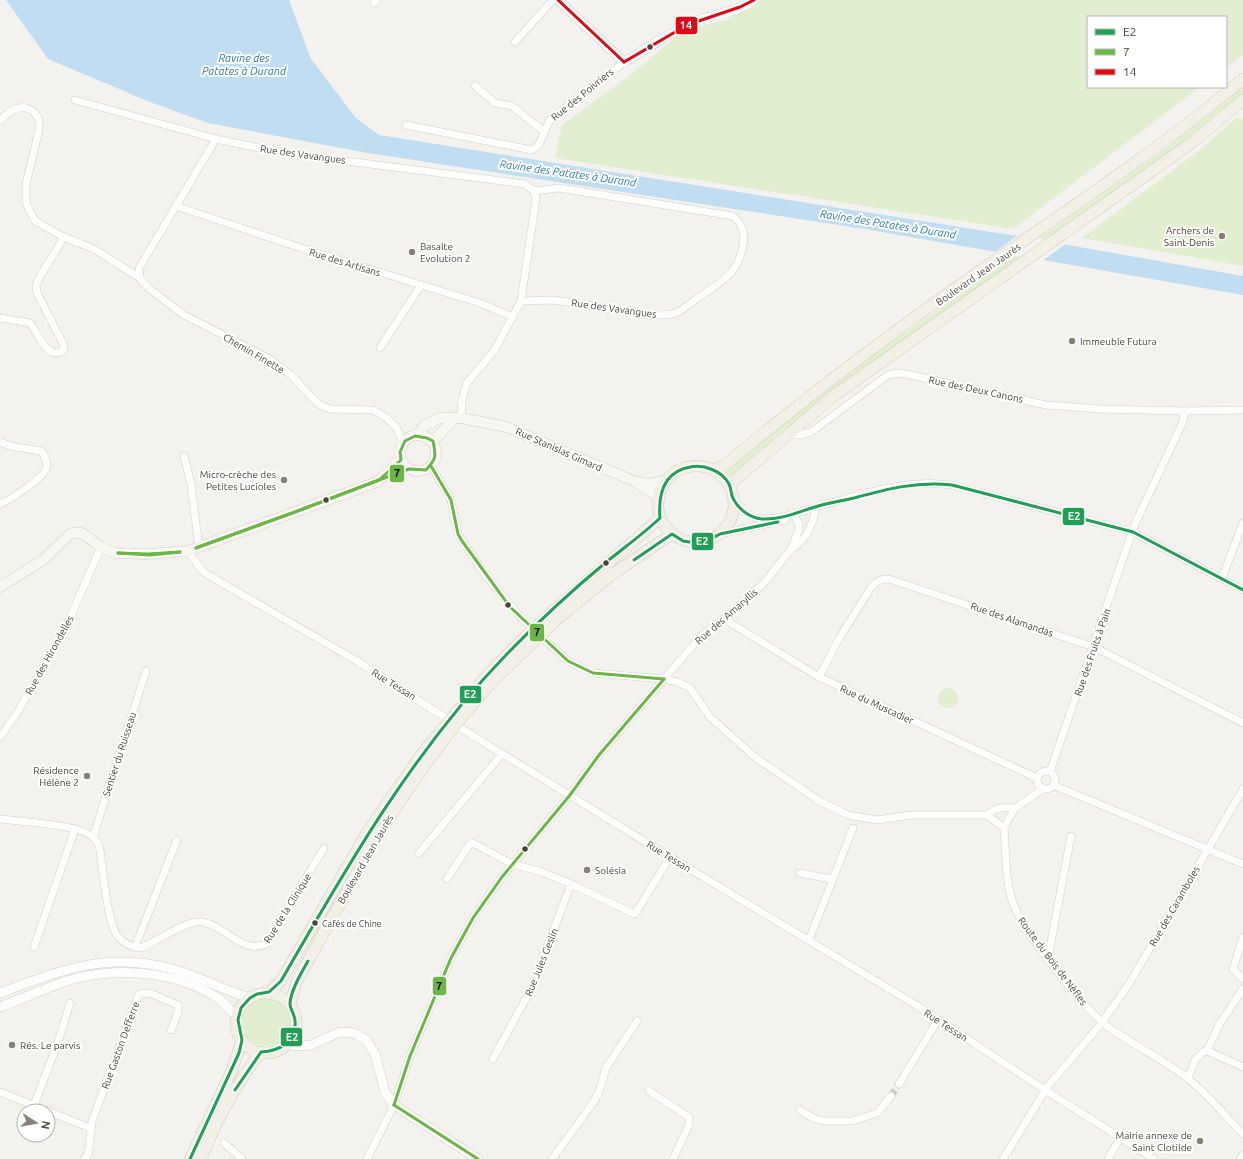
<svg xmlns="http://www.w3.org/2000/svg" width="1243" height="1159" font-family="Ubuntu,sans-serif">
	<style>
		.green { fill: #e1eecf }
		.water { fill: #c0ddf1 }
		.pier { fill: #f4f2ee }
		.lines { fill: none; stroke-linecap: round; stroke-linejoin: round }
		.minor-tunnel { stroke: #d2cfca; stroke-width: 7; stroke-dasharray: 7 3.5; stroke-linecap: butt }
		.minor-casing { stroke: #d2d0cb; stroke-width: 8 }
		.tertiary-casing { stroke: #d2d0cb; stroke-width: 10 }
		.secondary-casing { stroke: #d3cfc5; stroke-width: 11 }
		.primary-casing { stroke: #d6cebb; stroke-width: 12 }
		.minor { stroke: #fdfdfc; stroke-width: 7 }
		.tertiary { stroke: #fdfdfc; stroke-width: 9 }
		.secondary { stroke: #f7f6f1; stroke-width: 10 }
		.primary { stroke: #f2efe6; stroke-width: 11 }
		.primary-bridge-casing { stroke: #d6cebb; stroke-width: 12; stroke-linecap: butt }
		.primary-bridge { stroke: #f2efe6; stroke-width: 11 }
		.bus-1-casing { stroke: #fff; stroke-width: 6 }
		.bus-2-casing { stroke: #fff; stroke-width: 6 }
		.bus-3-casing { stroke: #fff; stroke-width: 6 }
		.bus-1 { stroke: #1fa055; stroke-width: 3 }
		.bus-2 { stroke: #6ab744; stroke-width: 3 }
		.bus-3 { stroke: #e30613; stroke-width: 3 }
		.bus-dot { fill: #4b4439; stroke: #fff; stroke-width: 1.5 }
		.poi-dot { fill: #868178; stroke: #fff; stroke-width: 1.5 }
		.labels { text-anchor: middle; stroke-width: 4; stroke-linejoin: round; paint-order: stroke }
		.bus-label { font-size: 9px; fill: #4b4439; stroke: #fff; text-anchor: start }
		.street-label { font-size: 10px; fill: #4b4439; stroke: #fff }
		.poi-label { font-size: 10px; fill: #4b4439; stroke: #fff; text-anchor: end }
		.water-label { font-size: 11px; font-style: italic; fill: #2e7ab2; stroke: #fff }
		.line-badge { stroke: #fff; stroke-width: 1.5 }
		.badge-label { font-size: 11px; text-anchor: middle; font-weight: bold; fill: #fff }
		.pale-badge-label { font-size: 11px; text-anchor: middle; font-weight: bold; fill: #111 }
	</style>
	<rect width="100%" height="100%" fill="#f4f2ee"/>
	<g class="green">
		<path d="M761,0H1243V55L1226,68V17H1088V87H1200L1013,229L555,158L562,125L625,79L685,30L726,20L756,5Z"/>
		<path d="M1243,84V93L1162,159L1069,222L913,336L849,380L777,435L731,477L727,471L773,430L844,374L911,329L1159,154Z"/>
		<path d="M1236,118L1243,119V266L1082,238L1205,146Z"/>
		<circle cx="948" cy="698" r="10"/>
		<circle cx="266" cy="1022" r="24"/>
	</g>
	<path class="water" d="M6,0H289L311,59L356,118L379,135L1017,236L1243,276V295L865,229L368,153L208,123L150,102L48,59Z"/>
	<path class="pier" d="M1018,235L1045,239L1067,243L1042,261L995,252Z"/>
	<g class="lines">
		<path class="minor-tunnel" d="M891,1096L899,1084"/>
		<g class="minor-casing">
			<g id="minor">
				<path d="M374,3L377,0"/>
				<path d="M515,42L553,0"/>
				<path d="M475,86L495,103L512,106L543,131"/>
				<path d="M75,100L216,139L284,153L525,184L534,191L536,199L521,301L494,351L467,383L462,400L461,418"/>
				<path d="M0,120L12,110L23,107L33,111L39,119V130L26,184V203L35,221L64,237L94,249L140,278L147,287L184,315L270,359L291,375L318,404L330,409L373,410L387,418L396,427L403,442"/>
				<path d="M406,125L532,150C542,146 544,129 550,120L624,62"/>
				<path d="M176,206L304,249L480,303L513,317"/>
				<path d="M140,278L139,268L216,139"/>
				<path d="M521,301L554,300L651,315C660,315 669,316 678,312C685,308 692,302 699,297C721,282 738,274 743,246C745,232 743,225 733,216L559,188L534,191"/>
				<path d="M0,318L30,323C38,332 46,361 63,351L64,345L37,293L36,287L38,280L64,237"/>
				<path d="M380,348L421,285"/>
				<path d="M786,435H800L811,432L888,375L899,373L906,374L1046,405L1100,409L1185,411L1243,410"/>
				<path d="M0,442L10,446L41,451C45,456 48,463 46,469C42,479 10,500 0,504"/>
				<path d="M184,456L191,484L199,548"/>
				<path d="M431,466L451,500L458,534L486,576L523,620L568,661L593,673L664,679L678,682L690,688L710,717L756,758L821,802L848,815L877,820L911,815H987L1004,828C1006,852 1005,879 1013,903C1023,932 1085,1011 1111,1029C1136,1046 1163,1060 1187,1078C1208,1094 1225,1116 1243,1134"/>
				<path d="M734,499C741,509 749,518 763,519C782,519 799,512 817,507C860,495 906,478 952,485L1133,532L1243,590"/>
				<path d="M720,534L785,520"/>
				<path d="M791,549C806,541 813,524 816,507"/>
				<path d="M188,551L203,572L357,661L475,737L670,857L916,1005L1045,1090L1154,1159"/>
				<path d="M1222,578L1243,523"/>
				<path d="M724,619L819,677L1037,778"/>
				<path d="M819,677L840,637L872,586L880,580L889,579L1094,647L1243,723"/>
				<path d="M0,737L17,713L66,627L101,547"/>
				<circle cx="1046" cy="780" r="9"/>
				<path d="M1050,772L1134,526L1182,424L1185,411"/>
				<path d="M1053,785L1243,864"/>
				<path d="M987,815C996,807 1003,807 1015,808"/>
				<path d="M0,819C22,822 78,824 93,837C98,841 99,845 100,850C103,869 107,921 117,935C123,943 130,947 140,948C157,942 185,920 202,922C225,925 242,955 266,944L324,848"/>
				<path d="M1004,828L1015,808L1044,788"/>
				<path d="M93,837L146,671"/>
				<path d="M419,853L502,754"/>
				<path d="M800,873L831,879"/>
				<path d="M447,879L469,845L473,843L512,864L542,872L571,884L635,914L670,857"/>
				<path d="M1243,937L1233,969L1243,979"/>
				<path d="M809,940L853,828"/>
				<path d="M34,947L75,829"/>
				<path d="M135,947L177,840"/>
				<path d="M1048,958L1071,836"/>
				<path d="M1207,1051L1219,1025L1243,989"/>
				<path d="M493,1059L531,989L571,884"/>
				<path d="M1188,1078L1195,1060L1204,1051L1210,1052L1243,1067"/>
				<path d="M899,1084L938,1020"/>
				<path d="M649,1091L689,1117V1125L673,1159"/>
				<path d="M0,1092L48,1111"/>
				<path d="M34,1105L57,1045L70,1003"/>
				<path d="M800,1110L813,1118L823,1121H852L877,1113L891,1096"/>
				<path d="M48,1111L90,1128"/>
				<path d="M224,1143L242,1159"/>
				<path d="M84,1159L88,1155L89,1148L92,1121L139,994L150,993L178,1005V1012L171,1030"/>
				<path d="M367,1159L394,1105L410,1056L451,958L473,918L502,877L570,795L599,755L701,636L724,619L764,583L791,549L799,530V524L794,515"/>
				<path d="M552,1159L593,1103L599,1092L606,1068L637,1021"/>
				<path d="M1003,1159L1048,1086L1100,1025L1129,984L1243,789"/>
				<path d="M1108,1159L1120,1138"/>
				<path d="M1240,1159L1243,1155"/>
			</g>
		</g>
		<g class="tertiary-casing">
			<g id="tertiary">
				<path d="M558,0L624,62C648,48 671,32 696,21C715,14 737,12 754,0"/>
				<path d="M0,993C64,969 110,950 179,971C204,979 226,991 250,998"/>
				<path d="M0,1007C25,998 51,985 77,978C124,967 177,972 218,998C225,1003 231,1011 237,1018"/>
				<path d="M294,1034L302,1046"/>
				<path d="M285,1046L311,1045L340,1032L354,1033L366,1040L375,1054L385,1092L394,1105L478,1159"/>
			</g>
		</g>
		<g class="secondary-casing">
			<g id="secondary">
				<circle cx="418" cy="453" r="18"/>
				<path d="M417,435L424,426L439,418H461L507,427L636,482L658,497"/>
				<path d="M433,441L456,417"/>
				<path d="M638,482L648,484L665,481"/>
				<path d="M0,587L43,560L68,536L72,533H82L101,547L116,553L148,554L188,551L377,482L401,460"/>
			</g>
		</g>
		<g class="primary-casing">
			<g id="primary">
				<circle cx="696" cy="504" r="38"/>
				<path d="M714,470L726,464C809,395 895,330 984,268C1072,207 1161,148 1243,79"/>
				<path d="M729,485L835,395L1193,142L1243,100"/>
				<path d="M553,611L660,518"/>
				<path d="M558,618L614,573L672,534"/>
				<path d="M491,671L520,642"/>
				<path d="M496,678L526,649"/>
				<path d="M268,993L281,981L368,831"/>
				<circle cx="266" cy="1023" r="30"/>
				<path d="M290,1004L297,981L378,835"/>
				<path d="M190,1159L232,1070L242,1040"/>
				<path d="M201,1159C216,1122 236,1083 261,1052"/>
			</g>
		</g>
		<use href="#minor" class="minor"/>
		<use href="#tertiary" class="tertiary"/>
		<use href="#secondary" class="secondary"/>
		<use href="#primary" class="primary"/>
		<g class="primary-bridge-casing">
			<g id="primary-bridge">
				<path d="M520,642L553,611"/>
				<path d="M526,649L558,618"/>
				<path d="M368,831L424,751L491,671"/>
				<path d="M378,835C414,779 451,726 496,678"/>
			</g>
		</g>
		<use href="#primary-bridge" class="primary-bridge"/>
		<g class="bus-1-casing">
			<g id="bus-1">
				<path d="M634,560L672,534L683,541L696,543L709,540L720,534L778,522"/>
				<path d="M235,1090L261,1052C279,1051 297,1042 295,1021C295,1015 290,1009 290,1004C290,991 302,972 308,961"/>
				<path d="M190,1159L239,1053L242,1040L238,1020L241,1008L250,998L257,994L269,992L281,981C347,866 413,751 506,655C537,623 570,592 604,564C622,549 642,535 660,518C658,494 663,472 690,467C704,464 722,471 729,484C731,488 731,492 732,496C737,508 749,518 762,519C781,520 798,512 815,507C828,503 841,501 854,498C887,489 917,481 952,485L1133,532L1243,590"/>
			</g>
		</g>
		<g class="bus-2-casing">
			<g id="bus-2">
				<path d="M415,436L427,438L433,441C436,456 437,458 426,470L409,469L379,480L401,460L400,452L405,441Z"/>
				<path d="M431,466L451,500L458,534L462,541L510,607L568,661L593,673L664,679"/>
				<path d="M303,509L379,480"/>
				<path d="M303,509L379,480"/>
				<path d="M196,548L303,509"/>
				<path d="M196,548L303,509"/>
				<path d="M118,553L148,554L180,552"/>
				<path d="M118,553L150,555L180,552"/>
				<path d="M394,1105L410,1056L451,958L473,918L502,877L570,795L599,755L664,679"/>
				<path d="M394,1105L478,1159"/>
			</g>
		</g>
		<g class="bus-3-casing">
			<g id="bus-3">
				<path d="M558,0L624,62"/>
				<path d="M624,62L687,25L740,7L754,0"/>
			</g>
		</g>
		<use href="#bus-1" class="bus-1"/>
		<use href="#bus-2" class="bus-2"/>
		<use href="#bus-3" class="bus-3"/>
	</g>
	<g class="bus-dot">
		<circle cx="650" cy="47" r="3.5"/>
		<circle cx="326" cy="500" r="3.5"/>
		<circle cx="606" cy="563" r="3.5"/>
		<circle cx="508" cy="605" r="3.5"/>
		<circle cx="525" cy="849" r="3.5"/>
		<circle cx="315" cy="923" r="3.5"/>
	</g>
	<g class="poi-dot">
		<circle cx="1222" cy="236" r="4"/>
		<circle cx="412" cy="252" r="4"/>
		<circle cx="1072" cy="341" r="4"/>
		<circle cx="284" cy="480" r="4"/>
		<circle cx="87" cy="776" r="4"/>
		<circle cx="587" cy="870" r="4"/>
		<circle cx="12" cy="1045" r="4"/>
		<circle cx="1200" cy="1141" r="4"/>
	</g>
	<g class="labels">
		<g class="bus-label">
			<text x="322" y="927">Cafés de Chine</text>
		</g>
		<g class="street-label">
			<text transform="translate(582 94) rotate(-39)" y="4">Rue des Poivriers</text>
			<text transform="translate(303 154) rotate(8)" y="4">Rue des Vavangues</text>
			<text transform="translate(345 262) rotate(17)" y="4">Rue des Artisans</text>
			<text transform="translate(978 274) rotate(-35)" y="4">Boulevard Jean Jaurès</text>
			<text transform="translate(614 308) rotate(8)" y="4">Rue des Vavangues</text>
			<text transform="translate(254 353) rotate(30)" y="4">Chemin Finette</text>
			<text transform="translate(976 389) rotate(12)" y="4">Rue des Deux Canons</text>
			<text transform="translate(559 449) rotate(24)" y="4">Rue Stanislas Gimard</text>
			<text transform="translate(726 616) rotate(-41)" y="4">Rue des Amaryllis</text>
			<text transform="translate(1012 619) rotate(19)" y="4">Rue des Alamandas</text>
			<text transform="translate(1092 652) rotate(-71)" y="4">Rue des Fruits à Pain</text>
			<text transform="translate(49 655) rotate(-61)" y="4">Rue des Hirondelles</text>
			<text transform="translate(394 684) rotate(32)" y="4">Rue Tessan</text>
			<text transform="translate(877 704) rotate(25)" y="4">Rue du Muscadier</text>
			<text transform="translate(119 754) rotate(-72)" y="4">Sentier du Ruisseau</text>
			<text transform="translate(669 856) rotate(32)" y="4">Rue Tessan</text>
			<text transform="translate(365 859) rotate(-60)" y="4">Boulevard Jean Jaurès</text>
			<text transform="translate(1174 906) rotate(-60)" y="4">Rue des Caramboles</text>
			<text transform="translate(287 908) rotate(-58)" y="4">Rue de la Clinique</text>
			<text transform="translate(1053 961) rotate(53)" y="4">Route du Bois de Nèfles</text>
			<text transform="translate(541 962) rotate(-68)" y="4">Rue Jules Geslin</text>
			<text transform="translate(946 1025) rotate(33)" y="4">Rue Tessan</text>
			<text transform="translate(120 1045) rotate(-70)" y="4">Rue Gaston Defferre</text>
		</g>
		<g class="poi-label">
			<text x="1214" y="234">Archers de<tspan x="1214" dy="12">Saint-Denis</tspan></text>
			<text x="420" y="250" text-anchor="start">Basalte<tspan x="420" dy="12">Evolution 2</tspan></text>
			<text x="1080" y="345" text-anchor="start">Immeuble Futura</text>
			<text x="276" y="478">Micro-crèche des<tspan x="276" dy="12">Petites Lucioles</tspan></text>
			<text x="79" y="774">Résidence<tspan x="79" dy="12">Hélène 2</tspan></text>
			<text x="595" y="874" text-anchor="start">Solésia</text>
			<text x="20" y="1049" text-anchor="start">Rés. Le parvis</text>
			<text x="1192" y="1139">Mairie annexe de<tspan x="1192" dy="12">Saint Clotilde</tspan></text>
		</g>
		<g class="water-label">
			<text x="244" y="62">Ravine des<tspan x="244" dy="13">Patates à Durand</tspan></text>
			<text transform="translate(568 173) rotate(8)" y="4">Ravine des Patates à Durand</text>
			<text transform="translate(888 224) rotate(9)" y="4">Ravine des Patates à Durand</text>
		</g>
	</g>
	<g class="line-badge">
		<rect x="675" y="16" width="23" height="19" rx="4" fill="#e30613"/>
		<rect x="389" y="464" width="16" height="19" rx="4" fill="#6ab744"/>
		<rect x="1062" y="507" width="23" height="19" rx="4" fill="#1fa055"/>
		<rect x="691" y="532" width="23" height="19" rx="4" fill="#1fa055"/>
		<rect x="529" y="623" width="16" height="19" rx="4" fill="#6ab744"/>
		<rect x="459" y="685" width="23" height="19" rx="4" fill="#1fa055"/>
		<rect x="432" y="976" width="15" height="20" rx="4" fill="#6ab744"/>
		<rect x="280" y="1027" width="23" height="20" rx="4" fill="#1fa055"/>
	</g>
	<g class="badge-label">
		<text x="686" y="29">14</text>
		<text x="1074" y="520">E2</text>
		<text x="702" y="545">E2</text>
		<text x="470" y="698">E2</text>
		<text x="292" y="1041">E2</text>
	</g>
	<g class="pale-badge-label">
		<text x="397" y="477">7</text>
		<text x="537" y="636">7</text>
		<text x="439" y="990">7</text>
	</g>
	<rect x="1087" y="16" width="140" height="72" fill="#ffffff" stroke="#b7b4b0"/>
	<rect x="1095" y="29" width="20" height="6" fill="#1fa055" stroke="#b7b4b0"/>
	<text x="1123" y="36" font-size="12" fill="#4b4439">E2</text>
	<rect x="1095" y="49" width="20" height="6" fill="#6ab744" stroke="#b7b4b0"/>
	<text x="1123" y="56" font-size="12" fill="#4b4439">7</text>
	<rect x="1095" y="69" width="20" height="6" fill="#e30613" stroke="#b7b4b0"/>
	<text x="1123" y="76" font-size="12" fill="#4b4439">14</text>
	<g transform="translate(36 1123) rotate(102)"><circle r="19" fill="#ffffff" stroke="#b7b4b0"/>
	<path d="M0-3L7 15L0 10L-7 15Z" fill="#868178"/>
	<text y="-6" font-size="11" font-weight="bold" text-anchor="middle" fill="#4b4439">N</text>
	</g>
</svg>
